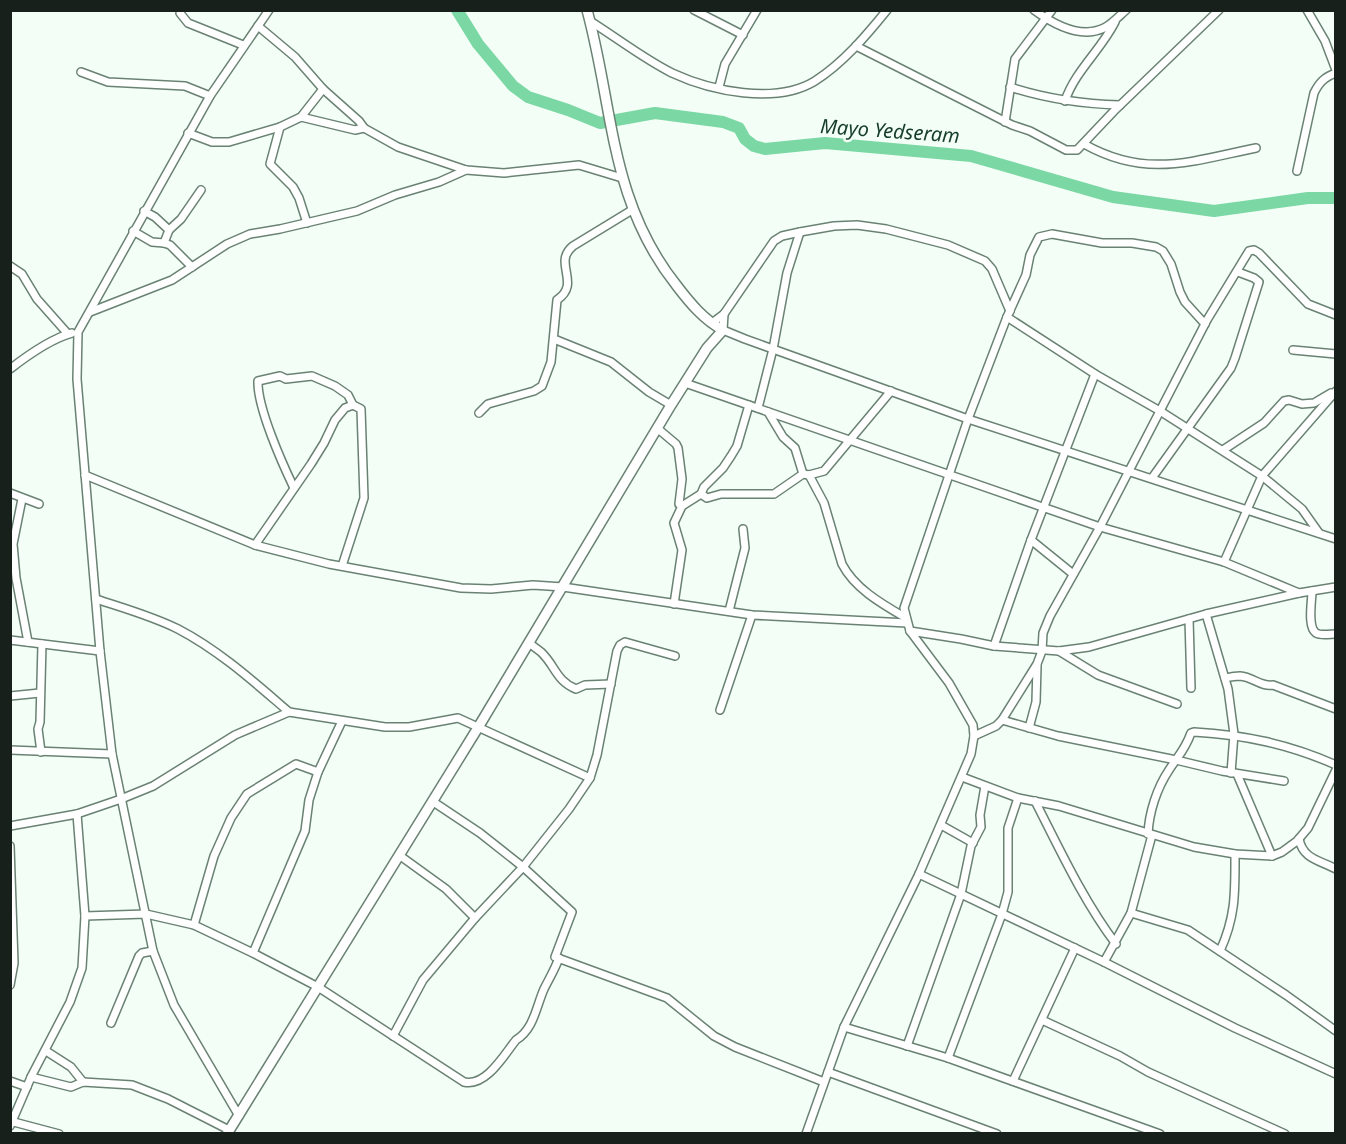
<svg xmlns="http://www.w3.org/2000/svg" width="1346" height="1144" font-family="'Noto Sans',sans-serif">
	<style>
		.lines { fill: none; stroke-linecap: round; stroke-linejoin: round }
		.river { stroke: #7bd8a4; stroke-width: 12 }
		.minor-casing { stroke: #6a8273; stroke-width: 10 }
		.major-casing { stroke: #6a8273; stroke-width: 12 }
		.minor { stroke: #fff; stroke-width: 7 }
		.major { stroke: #fff; stroke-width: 9 }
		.labels { text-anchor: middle; stroke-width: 5; stroke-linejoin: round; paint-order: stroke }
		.water-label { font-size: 20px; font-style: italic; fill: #153d29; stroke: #f3fef7 }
	</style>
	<rect width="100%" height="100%" fill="#f3fef7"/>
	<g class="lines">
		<path class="river" d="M457,10L478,44L513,86L528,97L568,110L600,123L655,113L723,122L739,128L745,139L754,146L765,149L825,143L971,156L1113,197L1214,211L1308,198H1336"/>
		<g class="minor-casing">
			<g id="minor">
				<path d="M181,10L180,13L188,23L243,45"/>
				<path d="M694,10L743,35"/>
				<path d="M1034,10C1053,24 1081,39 1104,28C1112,24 1119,16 1126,10"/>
				<path d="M1307,10L1325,41L1336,70"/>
				<path d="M590,21C617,38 644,59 672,73C711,91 776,105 815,81C843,63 866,36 887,10"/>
				<path d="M258,26L295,57L323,89L359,121L364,128L398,147L466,170L504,173L579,165L622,178"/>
				<path d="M856,46L1012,125L1030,131L1066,150H1077L1114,111L1219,10"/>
				<path d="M81,72L108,82L185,86L210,96"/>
				<path d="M719,87L725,64L757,10"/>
				<path d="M1010,87C1047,99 1082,104 1120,105"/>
				<path d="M1065,101C1075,71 1101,50 1115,22"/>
				<path d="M301,117L355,130L364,128"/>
				<path d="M1005,122L1015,59L1052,10"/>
				<path d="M280,127L270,164L293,187L299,198L307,223"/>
				<path d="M188,133L212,142H229L280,127L301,117L323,89"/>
				<path d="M1084,144C1146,179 1192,161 1256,148"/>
				<path d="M1297,171L1314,93C1319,83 1324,77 1336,73"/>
				<path d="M144,211L155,217L169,230"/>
				<path d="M133,231L152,242L164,243L170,245L192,267"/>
				<path d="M164,243L169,230L181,219L201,190"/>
				<path d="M10,266L22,274L37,299L68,334"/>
				<path d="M90,312L172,280L227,244L250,234L280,229L357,211L395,195L439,182L466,170"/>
				<path d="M724,314L723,330L745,339L968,419L1336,539"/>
				<path d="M1007,317L1095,374L1160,411L1262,476L1302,509L1319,533"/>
				<path d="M712,323L724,314L774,241L782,236L800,232L834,226L857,225L886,229L948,245L985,261L992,269L1010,311"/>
				<path d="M554,339L611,362L649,392L671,405"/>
				<path d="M1293,350L1336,354"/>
				<path d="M10,369C28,355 50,339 72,333"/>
				<path d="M685,383L1100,527L1224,562L1299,593"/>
				<path d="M758,408L773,349L787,273L800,232"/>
				<path d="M768,412L783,437L795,448L803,474"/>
				<path d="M479,413L488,404L534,391L542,386L551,362L557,300C582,283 552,263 573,246L632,210"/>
				<path d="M657,428L676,444L678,448L682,479L679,504L682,506"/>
				<path d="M1223,450L1264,423L1284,401L1289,400L1302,404L1314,403L1331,393"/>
				<path d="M85,475L255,545L329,564L461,588L491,589L533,585L563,587L752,615L907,623"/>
				<path d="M809,475L824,503L842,564C855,589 882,604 906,618"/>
				<path d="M1152,478L1231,368L1235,358L1259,282L1254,278L1238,272"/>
				<path d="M294,488C282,463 257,407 258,381L280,376L286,379L312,376L335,386L348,395L353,405L361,409L364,498L342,566"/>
				<path d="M10,493L39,504"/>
				<path d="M701,494L707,498L721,494H774L803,474L809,475L824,471L891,391"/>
				<path d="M22,499L13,544L16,578L28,642"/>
				<path d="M1031,540L1073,574"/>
				<path d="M255,545L311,464L324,443L335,420L345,408L353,405"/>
				<path d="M1224,562L1262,476L1336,391"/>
				<path d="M1312,591C1312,601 1307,627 1316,633C1321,636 1330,634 1336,634"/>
				<path d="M96,599C123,608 152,616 178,629C220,651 254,682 289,712"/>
				<path d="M674,604L682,550L674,523L682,506L701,494L704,487L723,468L731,456L737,446L749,405"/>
				<path d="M729,611L745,548L743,529"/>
				<path d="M1206,614L1228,689L1234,734L1231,773"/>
				<path d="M1189,619L1191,688"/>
				<path d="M910,631L961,639L994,646L1059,651L1089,647L1206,614L1299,593L1336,587"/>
				<path d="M10,640L100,651"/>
				<path d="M529,643C533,646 537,649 541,652C555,665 556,681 576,689L585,685L611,684"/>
				<path d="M994,646L1031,540L1095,374"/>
				<path d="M1059,651L1098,675L1177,704"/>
				<path d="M1225,678C1230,677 1235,676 1240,676C1253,677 1261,687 1273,685L1336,709"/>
				<path d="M10,696L40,693"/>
				<path d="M720,710L752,615"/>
				<path d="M1002,720L1058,736L1176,760L1222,771L1284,781"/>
				<path d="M1029,728L1036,702L1037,666"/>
				<path d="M974,736L996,726L1002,720L1037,664L1042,651L1043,633L1050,616L1100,527L1207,320L1249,251L1254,250L1259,253L1308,304L1336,315"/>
				<path d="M10,750L112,754"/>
				<path d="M41,752L38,729L40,722L42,644"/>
				<path d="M1237,774L1272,856"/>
				<path d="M962,777L1018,798L1059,806L1194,847L1235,854L1272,856L1282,852L1297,841L1308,828L1336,770"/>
				<path d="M432,801L480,833L523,867L572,912L555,957L667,998L714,1036L735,1047L824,1082"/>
				<path d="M1035,801C1059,848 1084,902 1116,944"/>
				<path d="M941,825L973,843"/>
				<path d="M10,826L77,814L121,799L153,786L235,735L289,712L385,727H409L458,718L590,778"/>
				<path d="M1148,834C1149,812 1157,788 1169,770C1178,756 1185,750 1191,733L1194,732C1245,735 1289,744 1336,765"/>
				<path d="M1299,839C1303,859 1319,860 1336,869"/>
				<path d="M10,846L14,963L10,985"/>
				<path d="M399,855L446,889L475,918"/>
				<path d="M919,874L1104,962L1235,1028L1336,1074"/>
				<path d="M1131,913L1188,930L1286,995L1336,1031"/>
				<path d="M85,916L146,914L194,925L253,953L318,987L464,1082C486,1087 504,1055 516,1040C534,1029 536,1007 544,989C549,979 555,969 559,958"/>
				<path d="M194,925L214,856L231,818L247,794L296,764L318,772"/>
				<path d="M1220,951C1236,916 1235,892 1235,854"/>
				<path d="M253,953L305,831L309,800L318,772L342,721"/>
				<path d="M1104,962L1131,913L1152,835"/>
				<path d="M1042,1020L1120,1056L1148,1072L1285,1134"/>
				<path d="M111,1023L139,956L142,953L153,951"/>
				<path d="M844,1027L948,1058L1160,1134"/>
				<path d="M393,1036L423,980L475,918L523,867L569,809L590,778L597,755L617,651L620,645L625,642L675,656"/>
				<path d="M907,1046L961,894L971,846L981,827L980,815L985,786"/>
				<path d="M46,1051L71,1067L83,1082"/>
				<path d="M948,1058L1002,914L1008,892V828L1018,798"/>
				<path d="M828,1072L997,1134"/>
				<path d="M31,1077L71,1087L83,1082L132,1085L168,1099L229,1130"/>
				<path d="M10,1081L27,1087"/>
				<path d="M1013,1081L1075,948"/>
				<path d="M239,1116L174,1005L153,951L112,754L100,651L77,379L78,332L210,96L269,10"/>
				<path d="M10,1121L59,1134"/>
				<path d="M10,1126L32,1075L70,1002L82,968L85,916L77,814"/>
				<path d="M806,1134L844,1027L919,874L971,754L974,736L973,725L949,683L910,631L904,608L968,419L1007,317L1026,275L1030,255L1039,237L1052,234L1102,243H1132L1156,247L1163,251L1171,264L1180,292L1185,302L1205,324"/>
			</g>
		</g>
		<g class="major-casing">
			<path id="major" d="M227,1134L479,726L671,405L707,348L723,330C704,320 690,303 677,286C609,201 614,109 587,10"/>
		</g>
		<use href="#minor" class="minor"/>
		<use href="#major" class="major"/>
	</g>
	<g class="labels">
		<g class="water-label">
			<text transform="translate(890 131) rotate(4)" y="7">Mayo Yedseram</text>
		</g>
	</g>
	<rect width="1346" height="1144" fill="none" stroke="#17201b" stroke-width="24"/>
</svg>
